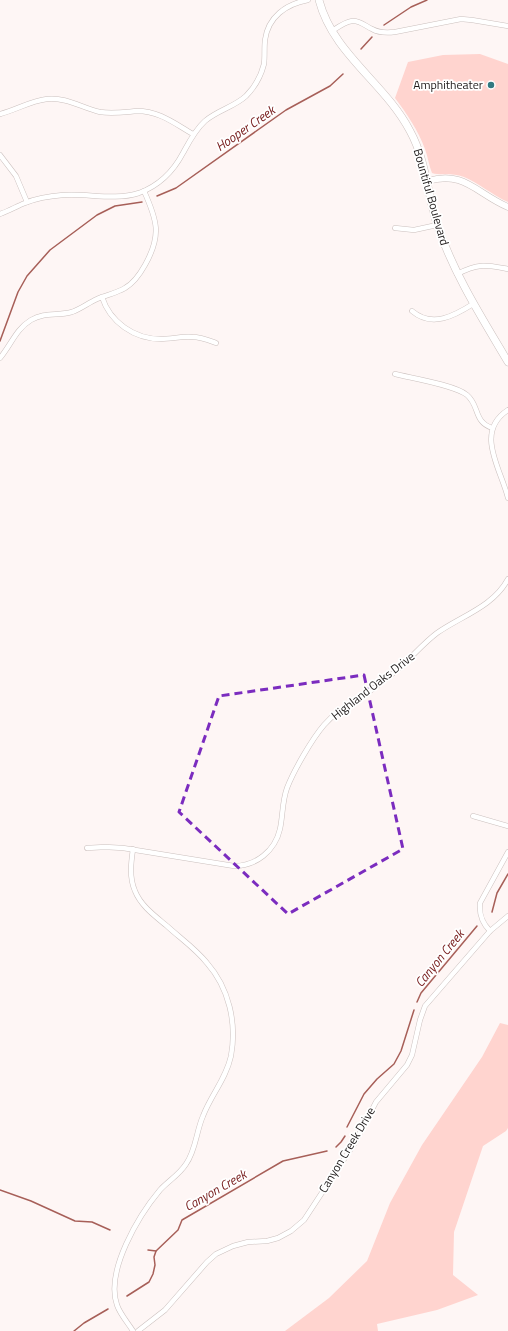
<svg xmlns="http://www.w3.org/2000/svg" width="508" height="1331" font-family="'Titillium Web',sans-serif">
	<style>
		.green { fill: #ffd4cf }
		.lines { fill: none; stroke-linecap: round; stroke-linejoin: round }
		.stream { stroke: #a75f58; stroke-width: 1.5 }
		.minor-casing { stroke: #cbc0be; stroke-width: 5.5 }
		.tertiary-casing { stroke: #cbc0be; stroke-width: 7 }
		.secondary-casing { stroke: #cbc0be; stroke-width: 8 }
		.minor { stroke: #fff; stroke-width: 4.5 }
		.tertiary { stroke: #fff; stroke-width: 6 }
		.secondary { stroke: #fff; stroke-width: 7 }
		.marked { fill: none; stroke: #7b2cbf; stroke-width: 3; stroke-dasharray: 8 5; stroke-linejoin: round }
		.poi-dot { fill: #317981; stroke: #fff; stroke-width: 1.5 }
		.labels { text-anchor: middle; stroke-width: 3.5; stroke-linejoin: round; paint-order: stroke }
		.poi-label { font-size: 12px; fill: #1e1a1a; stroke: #fff; text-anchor: end }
		.street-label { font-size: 12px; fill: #1e1a1a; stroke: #fff }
		.water-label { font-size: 13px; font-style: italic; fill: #751919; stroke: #fff }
	</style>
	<rect width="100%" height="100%" fill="#fef6f5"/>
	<g class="green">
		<path d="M480,54L508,64V202C492,195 479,183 464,177C451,172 441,176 432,173C429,166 428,157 425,149C418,130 407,114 395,98L408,62L443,55Z"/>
		<path d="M500,1023L508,1025V1128L506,1131L483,1146L454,1232L453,1275L478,1295L437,1310L377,1324L378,1331H285L329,1298L367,1261L390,1203L422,1145L482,1057Z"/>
	</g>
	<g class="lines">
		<g class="stream">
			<path d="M384,25L411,7L427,0"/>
			<path d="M361,49L372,37"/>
			<path d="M157,196L176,188L286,110L330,86L343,74"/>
			<path d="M0,341L18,292L27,276L50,250L97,215L115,206L142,202"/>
			<path d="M492,912L497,893L508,874"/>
			<path d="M417,1002L421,993L477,926"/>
			<path d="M347,1127L364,1094L377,1079L394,1064L401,1051L414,1010"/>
			<path d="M336,1147L341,1142L345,1136"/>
			<path d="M0,1190L31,1201L75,1221L92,1222L110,1230"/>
			<path d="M148,1250L156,1251"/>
			<path d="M127,1296L149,1282L153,1274L155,1265L154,1257L156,1251L178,1230L182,1220L283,1161L327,1151"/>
			<path d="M74,1331L84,1323L108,1309"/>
		</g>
		<g class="minor-casing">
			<g id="minor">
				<path d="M332,31C338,27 345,22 352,21C360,20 365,26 372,29C379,33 387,33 395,32L461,19L472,20L508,26"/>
				<path d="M0,114C16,110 30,101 47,99C67,97 82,108 100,112C113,114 125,112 137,111C160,111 175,124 193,134"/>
				<path d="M0,155L16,176L27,202"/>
				<path d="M0,214C9,211 17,206 25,203C37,198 50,196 63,195C89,193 113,201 139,193C158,186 173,172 183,153C189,142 195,130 205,121C218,110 234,107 246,96C255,87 261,76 264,64C265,56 264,48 265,40C268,17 286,4 308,0"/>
				<path d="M395,228L414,230L437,225"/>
				<path d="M457,274C479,263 485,265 508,269"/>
				<path d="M102,297C110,322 134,339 161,339C172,339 182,336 192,337C201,337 208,340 216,343"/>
				<path d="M412,311C432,328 454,316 473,304"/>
				<path d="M0,358C11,345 16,329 31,320C44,312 58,316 72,312C81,309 88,303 97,299C106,295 117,293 125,288C134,283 140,274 145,265C162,235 157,220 144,191"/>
				<path d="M395,374C411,378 455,385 467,395C480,406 473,421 492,428"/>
				<path d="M508,410C474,432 501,469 508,498"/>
				<path d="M473,816L508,826"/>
				<path d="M87,848L105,847L123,848L234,866C256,866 275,851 280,829C283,815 282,802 287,788C294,770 312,739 324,725C334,713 347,706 360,698C371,691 382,682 392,674C408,662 421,645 437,633C461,616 493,607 508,579"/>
				<path d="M133,849C131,863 129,877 135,891C141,906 155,916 167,926C180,938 196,949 207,963C229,988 237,1023 231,1056C226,1079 211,1095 203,1116C196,1132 196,1150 186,1164C179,1175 168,1181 160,1190C139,1215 105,1271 117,1305C120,1314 128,1323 133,1331"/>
				<path d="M490,931C482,923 479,915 480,903L508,852"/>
				<path d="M138,1331L165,1310L207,1262L216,1254L233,1246L248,1242L267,1241L278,1238L291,1231L304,1220L354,1144L376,1102L407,1065L412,1055L420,1020L425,1006L490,931L508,916"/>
			</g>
		</g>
		<g class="tertiary-casing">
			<path id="tertiary" d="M428,181C464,170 477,194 508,207"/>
		</g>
		<g class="secondary-casing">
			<path id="secondary" d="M319,0C333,54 385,83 410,131C427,162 427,195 438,227C455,276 482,318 508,362"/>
		</g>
		<use href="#minor" class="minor"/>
		<use href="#tertiary" class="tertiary"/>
		<use href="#secondary" class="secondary"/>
	</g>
	<path class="marked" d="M364,675L403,849L288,914L179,812L219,696Z"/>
	<circle class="poi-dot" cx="491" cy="85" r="4"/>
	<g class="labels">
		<g class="poi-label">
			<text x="483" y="89">Amphitheater</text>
		</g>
		<g class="street-label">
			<text transform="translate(431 197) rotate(74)" y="4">Bountiful Boulevard</text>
			<text transform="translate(373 686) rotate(-38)" y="4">Highland Oaks Drive</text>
			<text transform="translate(347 1150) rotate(-59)" y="4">Canyon Creek Drive</text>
		</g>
		<g class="water-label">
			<text transform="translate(245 128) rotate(-35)" y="5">Hooper Creek</text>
			<text transform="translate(439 958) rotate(-51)" y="5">Canyon Creek</text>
			<text transform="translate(215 1190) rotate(-30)" y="5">Canyon Creek</text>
		</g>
	</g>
</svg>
